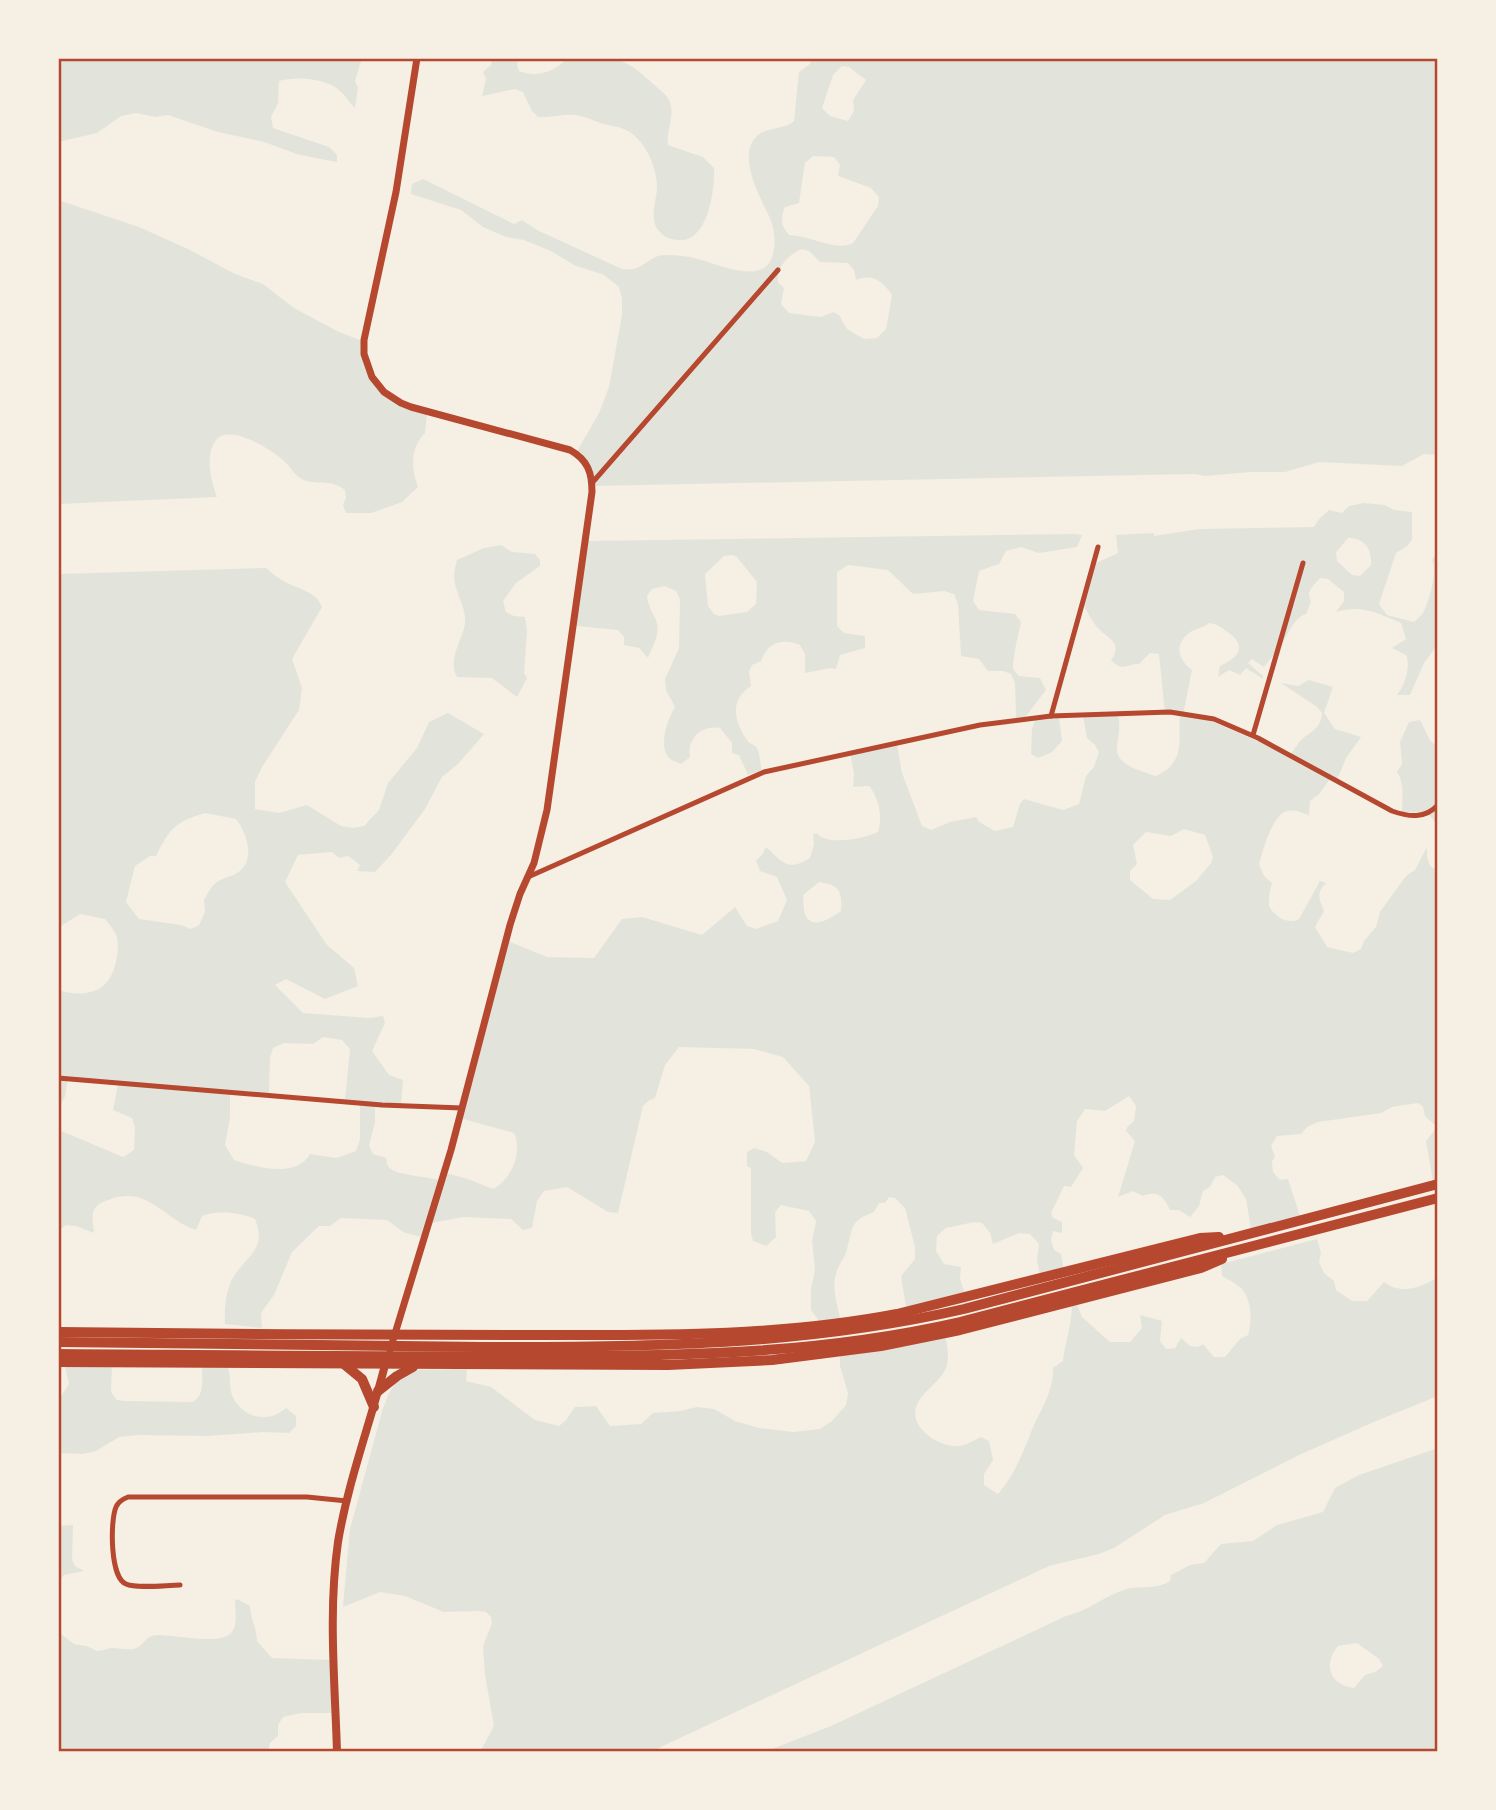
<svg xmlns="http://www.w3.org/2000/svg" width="1496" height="1810" font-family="Roboto,sans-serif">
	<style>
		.green { fill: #e2e4dc; fill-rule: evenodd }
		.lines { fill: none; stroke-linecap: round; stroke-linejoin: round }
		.minor { stroke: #b5482f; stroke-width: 5 }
		.tertiary { stroke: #b5482f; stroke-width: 7 }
		.secondary { stroke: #b5482f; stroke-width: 8 }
		.motorway { stroke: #b5482f; stroke-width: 10 }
		.neatline { fill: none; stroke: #b5482f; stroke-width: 2.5 }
	</style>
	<rect width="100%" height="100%" fill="#f6efe4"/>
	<g class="green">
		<path d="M58,58H362L355,81L358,88L355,108C349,103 346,96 340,91C327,78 295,76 279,81L278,103L271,117L273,128L329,147L337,155V162L300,155L264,142L218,132L168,115L156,117L136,113L121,116L97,133L58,142Z"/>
		<path d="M492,58H520L517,64L519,71C537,78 555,72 567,58C609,58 619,52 651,82C657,88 667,94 670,102C675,117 666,130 668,145L703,157L714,168C715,190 708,244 677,240C669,239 664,237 659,231C649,220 656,202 657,189C658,169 645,139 626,130C619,126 609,126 601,123C592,120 584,116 575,115C563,114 550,118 538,117L532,111L523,92L515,89L482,96L486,79L483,72L491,65Z"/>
		<path d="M811,58H1438V455L1424,454L1402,466L1319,462L1285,472H1251L1205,476L1195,474L595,486L591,471L576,453L599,413L609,387L622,315V299L619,287L604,275L574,265L551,251L524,240L506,237L483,227L461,210L411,194L412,184L423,179L514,224L522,220L537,230L622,269C626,269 633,270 637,268C648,263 653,255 666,255C676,255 688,256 698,259C718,264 766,287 773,254C777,236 773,223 765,208C756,189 739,155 756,137C766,126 783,131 794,121L799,72L810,64ZM842,66L849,67L866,80L853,100L854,111L848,121L830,116L822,108L833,75ZM813,156L834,157L840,165L838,176L871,188L879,197L878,206L853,243C837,252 808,235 789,235C781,226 780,219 785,207L799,203L805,163ZM802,249L809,251L820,262L848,263L854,270L856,280C873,273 883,282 892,295L886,329L877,338L864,339L847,329L839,315L833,312L821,317L789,313L781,304L784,288L778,282C777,266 788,255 802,249Z"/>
		<path d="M58,200L139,227L188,249L235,274L263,284L294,308L339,332L365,342C371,387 387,395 427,412L425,433C410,448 411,468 418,487L402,502L371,513H346L343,505L346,498L345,490C329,478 319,486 304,480C295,477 291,467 284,461C272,450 231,424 217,439C204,454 211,481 217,497L58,504Z"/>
		<path d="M1364,503L1385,505L1394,510L1412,512V540L1407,546L1396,553L1379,604L1387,615L1414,622C1416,620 1422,615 1423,613C1429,602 1438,570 1432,560L1438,550V644L1424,663L1410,695H1397C1405,684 1411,667 1406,655L1392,648L1406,639L1401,623C1377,613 1362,604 1336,612L1344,601V592L1328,579L1320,578C1312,587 1306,591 1311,602L1306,614C1292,619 1289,634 1282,644C1276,652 1270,659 1264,667L1252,659L1248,663L1263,676V679L1246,668L1240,675L1229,670L1218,677L1220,666C1236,658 1249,648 1229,633C1222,628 1218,624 1209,623C1202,629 1195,628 1189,633C1173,646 1179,660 1192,670L1184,710L1185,713L1202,717L1290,755C1294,750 1297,745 1301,740C1311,731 1321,729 1322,713L1317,707L1281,683L1298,686L1309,680L1333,687L1324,713L1335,729L1361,737L1346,758L1337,780L1330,779L1319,794L1310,801L1309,815C1302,813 1295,809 1287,811C1272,815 1263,851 1259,864L1264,876L1272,883L1269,896V906C1275,917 1288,925 1299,919L1320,881L1326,883C1316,893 1319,898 1324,911L1315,927L1327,947L1353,953L1361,949L1364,941L1376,927L1380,912L1406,876L1415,870L1427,847C1427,859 1427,866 1438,871V1181L1433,1182L1426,1141L1437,1127L1425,1116L1423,1107L1418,1103L1392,1107L1381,1113L1318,1122L1307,1127L1301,1134L1277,1136L1271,1146L1275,1157L1272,1161L1273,1172L1280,1180L1288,1179L1300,1216L1251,1229L1246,1199L1237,1185L1223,1175L1215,1177L1210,1187L1203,1191L1199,1206L1190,1217L1179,1210H1170C1164,1197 1158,1190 1143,1196L1133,1191L1118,1197L1135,1141L1126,1131L1127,1127L1134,1121L1136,1106L1129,1096L1105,1111L1085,1109L1077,1121L1074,1155L1083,1168L1071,1187L1064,1186L1051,1213L1053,1218L1062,1222V1233L1053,1231L1051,1240L1054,1250L1061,1254L1065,1276L1041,1282L1037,1259L1039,1244L1030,1234L1019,1233L993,1244L990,1233L982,1223L974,1222L946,1228L937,1236L936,1251L944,1264L961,1267L960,1279L967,1300L966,1303L907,1313L901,1276L915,1259V1247L905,1208L895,1198L889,1197L885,1203H879L874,1212C849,1222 854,1225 847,1249C845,1258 838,1265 836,1274C831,1290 839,1308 841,1324L822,1325L811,1310V1288L815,1270L812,1241L816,1221L809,1211L781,1205L775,1212L776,1237L766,1246L753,1241L751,1233V1168L747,1166V1152L754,1148L767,1152L782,1163L806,1161L815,1142L809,1086L783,1057L754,1049L679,1047L665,1065L655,1098L648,1101L643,1106L618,1213L608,1212L567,1187L544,1191L537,1201L532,1228L523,1230L511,1219L463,1217L432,1223L421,1237L403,1232L387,1220L341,1218L330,1226H319L292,1252L274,1295L261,1313L262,1328L225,1324C224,1310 226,1287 234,1276C248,1255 267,1248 255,1219C240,1212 217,1210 202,1216L196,1230C164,1220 149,1186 111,1199C89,1206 92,1213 94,1233L76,1226L66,1225L58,1231V1127L59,1130L123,1157L134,1150L135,1128L132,1118L113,1110L118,1084L68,1078L65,1096L58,1110V990C73,995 93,996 105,984C115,976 120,950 117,937C115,931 109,924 105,919L80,914L58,928V574L266,568C272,573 278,578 285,582C298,589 316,591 322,607L292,659L302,688L299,710L262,767L255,782V809L279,813L307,805L341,826L353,828L364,826L379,810L388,783L417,748L429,722L448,713L484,734L458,764L442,777L425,809L391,855L375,872L357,871L360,865L348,856L339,858L332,852L298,855L285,882L327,945L354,968L358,986L325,999L286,979L275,985L303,1013L369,1018L383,1016L385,1023L372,1051L389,1075L403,1080L401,1104H375V1122L369,1146L373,1154L386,1158C387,1164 387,1166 391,1169C398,1175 429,1177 439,1180L445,1173L465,1178L493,1189C511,1180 523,1152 514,1133L460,1118L508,941L547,957L594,958L622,919L642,917L702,935L735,907L747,926L756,929L778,921L787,900L777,877L760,871L756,860L762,855L766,847C784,863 787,872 810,858L814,844L813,835L816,833C829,846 862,839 878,832C883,817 879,798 869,786L853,787L854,774L850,752L897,745L902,773L922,826L931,830L950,822L976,817L979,822L995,831L1013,827L1020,804L1024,799L1063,810L1079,804L1086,776L1094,767L1099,752L1095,745L1087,738L1083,716L1118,714C1121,728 1118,735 1117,748C1115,765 1144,772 1156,776C1186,762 1178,742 1180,714L1165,713L1159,654L1150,653L1139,664C1125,664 1125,672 1111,661C1124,640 1106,639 1096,626C1091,620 1088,613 1084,606L1094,564L1118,553L1116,535L1154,533V536L1199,529L1314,527L1319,519L1329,510L1342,513L1349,506ZM1348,538C1365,538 1372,549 1371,565L1360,576L1352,575L1337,561L1336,552ZM205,813L236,819C246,832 255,856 241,870C234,877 224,877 217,882C211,886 207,895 204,900L205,912L199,925L191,929L181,925L139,919L126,902L135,866L150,856H156C170,828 175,822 205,813ZM1184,829L1205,835L1213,857L1211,863L1196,881L1170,900L1153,899L1130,880V871L1137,864L1133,845L1146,832L1171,836ZM819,882C840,886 842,890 841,911C831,918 812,931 805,914C803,909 804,900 803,895ZM323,1037L342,1040L350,1049L345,1099V1101L360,1103V1139L356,1151L336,1158L310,1154C296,1179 256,1167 234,1160L225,1145L230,1118V1093H269L270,1058L273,1048L284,1043L313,1044Z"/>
		<path d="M1075,534L1082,535L1077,547L1039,553L1021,547L1006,551L999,564L979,571L973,601L979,610L1015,614L1021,622C1018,638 1013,653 1013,669L1019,676L1040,678L1046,690L1023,720L1016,718L1015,683L1011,674L1003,671H988L979,659L961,656L958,604L954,594L944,591L913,594L888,570L848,565L837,572V626L844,633L865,636V648L840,655L836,669L830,668L805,673V654L800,645C782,638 768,642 761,661L752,665L749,672L751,686C729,700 734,721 747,740C749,744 754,744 756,747C760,751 760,764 762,770L748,775L739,755L732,753V743L720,728C701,725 687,739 690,757L681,764C677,762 673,761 670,759C657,746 668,719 675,707L666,690L665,679L679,648L680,599L676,591L665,586L652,589L647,596C648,605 652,611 655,618C662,632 653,645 648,658L639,648L624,645V637L618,630L576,626L587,541ZM731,555L736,556L757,582L756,604L747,612L719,616L714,614L708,606L705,574L724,556Z"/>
		<path d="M501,545L512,552L535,554L540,560V566L516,583L503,601L506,612L514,616L525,617L527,631L524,673L527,678L517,697L492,678L457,677C447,660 462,641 465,624C467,607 454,592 454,576C454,571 456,565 457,560L484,548Z"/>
		<path d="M1042,718H1059L1062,741L1052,752L1038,758L1031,754L1032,729L1035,720Z"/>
		<path d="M1420,720L1430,740L1438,748V826L1427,812H1402C1402,798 1405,784 1397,772L1402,764L1400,742L1409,722Z"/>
		<path d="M1317,1239L1321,1253L1319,1262L1324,1273L1334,1281L1336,1290L1352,1301H1367L1384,1282C1402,1295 1420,1288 1438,1277V1396L1376,1421L1299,1455L1204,1503L1165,1515L1114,1548L1099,1554L1049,1566L650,1752H480L494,1726L485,1675L483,1646L492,1623L491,1617L486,1612L478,1611L444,1612L405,1596L380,1592L343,1607L350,1529L383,1408L389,1393L397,1381L418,1370L467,1369L466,1381L491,1387L535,1420L559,1426L566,1420L575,1407L596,1406L610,1426L641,1424L653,1413L680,1411L697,1407L714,1409L735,1421L759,1428L793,1432L820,1429L832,1421L846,1405L848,1393L840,1366V1356L945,1335C947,1345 950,1359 946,1368C940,1383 920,1392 916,1408C910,1428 938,1446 955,1446C963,1447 973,1441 981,1437L989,1441L993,1460L984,1474V1485L998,1494C1014,1475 1021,1457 1030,1435C1038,1413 1054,1393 1053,1368L1063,1361C1065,1340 1074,1321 1071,1300H1075L1082,1317L1110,1342H1130L1142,1328L1140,1315L1162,1321L1160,1341L1166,1349L1175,1348L1181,1338L1190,1346L1198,1347L1203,1344L1214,1357H1225L1240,1339L1248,1335C1252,1322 1252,1301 1242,1289C1237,1284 1229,1280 1222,1276L1221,1264Z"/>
		<path d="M112,1364L111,1392L117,1400L124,1401L192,1402C205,1396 202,1380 202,1367L228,1368C231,1376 229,1386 232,1395C241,1417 267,1425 286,1408L296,1416V1426L289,1433L263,1432L208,1436L138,1435L119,1437L96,1451L82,1454L58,1453V1401L69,1384L65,1366Z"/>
		<path d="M1438,1448V1752H770L772,1749L831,1726L1066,1616C1088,1611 1101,1598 1121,1591C1137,1584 1155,1591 1170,1581L1171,1575L1190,1565L1204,1563L1221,1544L1253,1541L1277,1525L1323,1512L1335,1488L1359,1475ZM1357,1643L1379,1659L1383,1666L1375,1672L1365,1675L1354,1688C1329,1685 1323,1664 1338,1646Z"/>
		<path d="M73,1525L72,1560L75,1566L84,1571L64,1575L58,1581V1526Z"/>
		<path d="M237,1599L250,1606C250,1619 257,1628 257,1641L272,1658L331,1660L332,1713H301L283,1717L278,1725V1736L270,1743L268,1752H58V1618L61,1634L74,1644L87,1646L97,1651C103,1651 107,1648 112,1648C119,1648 127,1650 134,1649C144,1646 145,1636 156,1635C174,1634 218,1646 231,1633C238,1626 235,1610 235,1601Z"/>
	</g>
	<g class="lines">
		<g class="minor">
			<path d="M592,483L778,270"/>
			<path d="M1051,716L1098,547"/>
			<path d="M1253,735L1303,563"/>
			<path d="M528,877L764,772L980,725L1051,716L1170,712L1214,719L1258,738L1392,811C1409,817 1425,819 1438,805"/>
			<path d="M58,1078L382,1105L462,1108"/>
			<path d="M180,1585C167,1585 137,1589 126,1584C110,1578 110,1521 116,1507C118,1502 123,1499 128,1497H307L347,1501"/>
		</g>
		<path class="tertiary" d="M390,1350L451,1150L510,925L520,894L534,863L547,810L592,492C592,473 588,460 570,450L411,407L401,403L384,392L372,377L364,354V340L396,192L417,58"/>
		<path class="secondary" d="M337,1752C335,1683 328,1612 338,1542C348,1482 370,1424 385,1365"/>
		<g class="motorway">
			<path d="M58,1332C211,1334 365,1335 518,1335C645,1335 772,1338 897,1314L1200,1238L1219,1237"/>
			<path d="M58,1342C200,1344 343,1346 486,1347C650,1347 802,1346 964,1309L1438,1184"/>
			<path d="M58,1354C211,1355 364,1357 518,1356C669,1356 811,1356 960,1322L1438,1198"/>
			<path d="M58,1362L668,1365L772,1360L881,1346L960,1330L1201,1268L1222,1259"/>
			<path d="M345,1365L362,1379L374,1407"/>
			<path d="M378,1391L397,1376L413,1367"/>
		</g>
	</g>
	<rect width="1496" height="1810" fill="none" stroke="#f6efe4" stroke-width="119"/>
	<rect x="60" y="60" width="1376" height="1690" class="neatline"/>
</svg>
